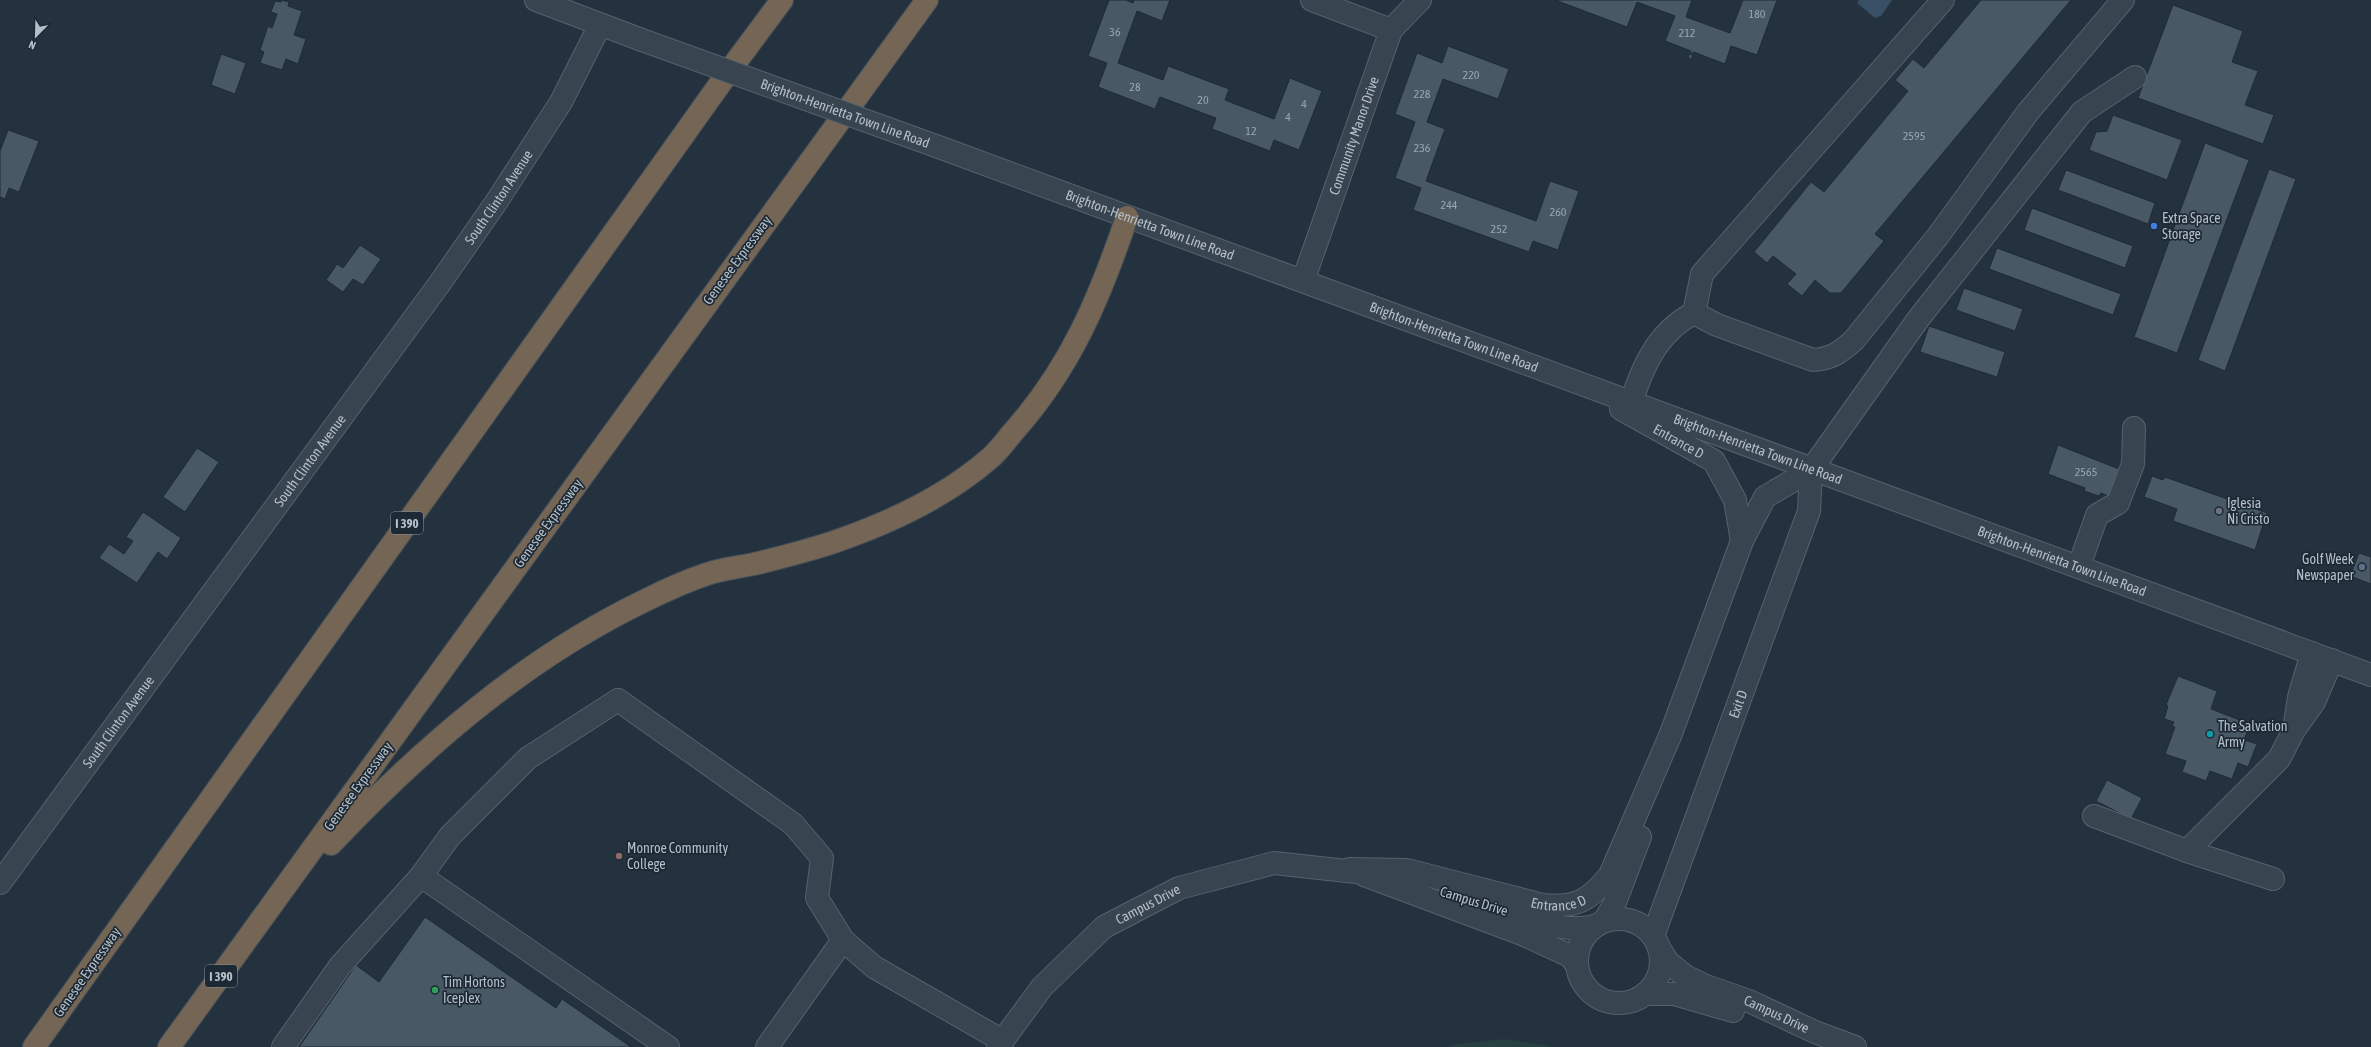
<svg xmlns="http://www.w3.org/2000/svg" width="2371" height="1047" font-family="'Asap Condensed',sans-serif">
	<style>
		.green { fill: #263f40 }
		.water { fill: #385066 }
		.building { fill: #485865; stroke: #1f2b36 }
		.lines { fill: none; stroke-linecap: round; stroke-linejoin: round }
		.minor-casing { stroke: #56626c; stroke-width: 24 }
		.highway-casing { stroke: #434f59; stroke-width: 24 }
		.path { stroke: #445c5c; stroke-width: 2.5; stroke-dasharray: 3 3; stroke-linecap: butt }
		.minor { stroke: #38444f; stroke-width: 22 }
		.highway { stroke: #756555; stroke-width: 22 }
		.minor-bridge-casing { stroke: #56626c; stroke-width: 24; stroke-linecap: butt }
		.minor-bridge { stroke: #38444f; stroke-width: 22 }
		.shop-dot { fill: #3f7fe0; stroke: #1d2934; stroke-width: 1.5 }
		.worship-dot { fill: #6b7280; stroke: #1d2934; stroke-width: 1.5 }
		.service-dot { fill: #5c6f8a; stroke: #1d2934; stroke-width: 1.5 }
		.culture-dot { fill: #0f9aa8; stroke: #1d2934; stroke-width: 1.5 }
		.education-dot { fill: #8d6e63; stroke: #1d2934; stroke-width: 1.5 }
		.leisure-dot { fill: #2e9e5b; stroke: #1d2934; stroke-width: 1.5 }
		.labels { text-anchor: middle; stroke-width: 3.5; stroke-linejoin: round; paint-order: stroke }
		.number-label { font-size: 12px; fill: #99a5b0 }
		.shield { fill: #1d2934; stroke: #87929c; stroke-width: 1 }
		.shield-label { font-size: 13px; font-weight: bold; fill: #b4bfc9 }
		.street-label { font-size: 14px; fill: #b4bfc9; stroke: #1d2934 }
		.poi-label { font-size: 14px; fill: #b4bfc9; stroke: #1d2934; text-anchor: start }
	</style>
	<rect width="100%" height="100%" fill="#24323f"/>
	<path class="green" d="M1505,1039L1555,1047H1447L1457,1044Z"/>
	<path class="water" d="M1859,0H1892L1881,16L1875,18L1857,3Z"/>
	<g class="building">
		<path d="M281,0L289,2L288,6L302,11L294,35L306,39L298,64L286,59L282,70L260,63L264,52L260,50L268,26L272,28L277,14L271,12L275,1L281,2Z"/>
		<path d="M1109,0H1126L1133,3L1134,0H1170L1162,21L1137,11L1118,63L1163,80L1168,66L1229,89L1225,100L1274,119L1290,78L1322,91L1299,150L1274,140L1270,151L1212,129L1216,118L1160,97L1155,109L1098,87L1107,63L1088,56Z"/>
		<path d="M1555,0H1692L1686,17L1730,33L1743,0H1777L1757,55L1731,46L1725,64L1665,41L1675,16L1637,2L1627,27Z"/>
		<path d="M1981,0H2071L1875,234L1884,241L1841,293H1830L1815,280L1802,296L1787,284L1796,274L1773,256L1767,263L1754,252L1811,182L1824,192L1908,91L1895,80L1913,59L1924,68Z"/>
		<path d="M2173,5L2243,31L2232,62L2258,71L2245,105L2274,115L2263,144L2138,98Z"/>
		<path d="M1448,46L1509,69L1498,99L1443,79L1427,122L1445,129L1426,181L1536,221L1550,181L1579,191L1558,250L1533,241L1529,252L1413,210L1421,188L1395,178L1415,122L1395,114L1417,53L1442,63Z"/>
		<path d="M221,54L246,63L235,94L211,85Z"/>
		<path d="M2113,115L2182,140L2167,180L2089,150L2096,132L2107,131Z"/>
		<path d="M8,130L39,141L19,192L9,188L5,199L0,197V151Z"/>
		<path d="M2205,143L2249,160L2177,353L2134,337Z"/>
		<path d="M2269,169L2296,179L2225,371L2198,360Z"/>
		<path d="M2066,170L2155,203L2148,224L2058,190Z"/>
		<path d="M2032,208L2133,246L2125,268L2024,230Z"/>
		<path d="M360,245L381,259L363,285L353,279L343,292L326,280L337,264L343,268Z"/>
		<path d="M1997,248L2121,294L2113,315L1989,269Z"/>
		<path d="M1964,288L2023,309L2015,331L1956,310Z"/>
		<path d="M1929,326L2005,352L1997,377L1920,352Z"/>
		<path d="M2058,445L2124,471L2113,498L2101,493L2099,496L2084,491L2085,488L2048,474Z"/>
		<path d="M197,448L219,462L185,512L163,497Z"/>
		<path d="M2152,476L2163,480L2165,477L2267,513L2255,550L2173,521L2177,509L2144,497Z"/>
		<path d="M143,512L181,538L167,559L158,552L137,583L99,558L109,544L124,554L133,541L126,537Z"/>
		<path d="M2359,553L2371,557V584L2350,576Z"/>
		<path d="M2178,676L2217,691L2211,709L2250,724L2244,740L2257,744L2248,767L2238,763L2232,779L2210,771L2206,781L2182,772L2186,761L2165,754L2175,727L2172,726L2174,722L2164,719L2168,706L2166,705Z"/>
		<path d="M2107,780L2142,798L2131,819L2096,801Z"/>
		<path d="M425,917L556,1008L562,999L631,1047H299L356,965L379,982Z"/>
	</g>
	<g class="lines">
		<g class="minor-casing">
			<g id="minor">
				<path d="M536,0L642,40"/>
				<path d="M1312,0L1391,30"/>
				<path id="s1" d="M936,146L2371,675"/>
				<path id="s2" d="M1303,281L1391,30L1420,0"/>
				<path d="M1694,313L1717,325L1813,360C1831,359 1841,352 1854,340L1938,236L2028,112L2123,0"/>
				<path d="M1694,313L1702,274L1943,0"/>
				<path id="s3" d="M1621,409L1714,461L1735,500L1742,541"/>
				<path d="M1628,413C1640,372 1655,333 1694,313"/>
				<path d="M2079,566L2097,515L2118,503L2133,464L2134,428"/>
				<path d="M2312,653L2299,697L2294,730L2314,702L2332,660"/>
				<path d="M2094,816L2187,851L2279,759L2294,730"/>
				<path d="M2187,851L2273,879"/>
				<path id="s4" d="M1350,869L1407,870L1543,905C1576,908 1589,901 1610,875L1670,736L1742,541L1765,497L1811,470L1919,318L2082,112L2135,77"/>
				<path d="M1364,875L1522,934L1570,956L1576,964"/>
				<path d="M421,876L450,836L528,758L618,700L793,824L822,858L817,898L843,940L874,967L1003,1041"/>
				<path id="s5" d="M0,883L440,283L497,201L561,102L600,25"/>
				<path d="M1474,901C1508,911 1563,937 1597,925"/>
				<circle cx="1619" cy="961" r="42"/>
				<path d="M1604,921L1614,905L1640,837"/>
				<path id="s6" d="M1653,936L1809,511L1811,470"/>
				<path id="s7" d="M1659,948L1668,962L1685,976L1706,986L1749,1001L1815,1032L1855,1047"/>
				<path d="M1645,994H1674L1733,1011"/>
				<path d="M283,1047L340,966L421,876L668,1047"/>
				<path d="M767,1047L843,940"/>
				<path id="s8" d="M998,1047L1042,987L1104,927L1179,888L1274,863L1365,873"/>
			</g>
		</g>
		<g class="highway-casing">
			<g id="highway">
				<path d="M331,844C422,748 524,659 644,601C664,591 686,581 707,574C722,569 739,567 754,564C779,558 806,551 831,543C887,524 944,498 989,459C999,451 1006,440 1014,431C1071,367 1100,297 1127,217"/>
				<path d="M34,1047L727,74L782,0"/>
				<path d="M169,1047L927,0"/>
			</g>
		</g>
		<path class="path" d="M1690,58L1692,51"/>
		<use href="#minor" class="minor"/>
		<use href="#highway" class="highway"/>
		<g class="minor-bridge-casing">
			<g id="minor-bridge">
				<path id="s9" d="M642,40L936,146"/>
			</g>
		</g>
		<use href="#minor-bridge" class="minor-bridge"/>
	</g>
	<circle class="shop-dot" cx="2154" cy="226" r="4"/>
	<circle class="worship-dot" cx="2219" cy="511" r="4"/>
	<circle class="service-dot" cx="2362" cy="567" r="4"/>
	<circle class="culture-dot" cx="2210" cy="734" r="4"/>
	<circle class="education-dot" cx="619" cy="856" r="4"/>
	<circle class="leisure-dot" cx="435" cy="990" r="4"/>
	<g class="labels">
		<g class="number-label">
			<text x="1757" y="18">180</text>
			<text x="1115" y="36">36</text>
			<text x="1687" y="37">212</text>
			<text x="1471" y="79">220</text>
			<text x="1135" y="91">28</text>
			<text x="1422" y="98">228</text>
			<text x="1203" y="104">20</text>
			<text x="1304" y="108">4</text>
			<text x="1288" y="121">4</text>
			<text x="1251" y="135">12</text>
			<text x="1914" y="140">2595</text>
			<text x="1422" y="152">236</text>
			<text x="1449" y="209">244</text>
			<text x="1558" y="216">260</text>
			<text x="1499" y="233">252</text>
			<text x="2086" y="476">2565</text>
		</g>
		<g class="shield">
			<rect x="391" y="512" width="32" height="22" rx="3"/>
			<rect x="205" y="965" width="32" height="22" rx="3"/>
		</g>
		<g class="shield-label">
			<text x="407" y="528">I 390</text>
			<text x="221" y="981">I 390</text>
		</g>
		<g class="street-label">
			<text dy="5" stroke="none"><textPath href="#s9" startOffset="216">Brighton-Henrietta Town Line Road</textPath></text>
			<text dy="5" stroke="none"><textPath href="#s2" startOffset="154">Community Manor Drive</textPath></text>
			<text dy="5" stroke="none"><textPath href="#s5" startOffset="848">South Clinton Avenue</textPath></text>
			<text dy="5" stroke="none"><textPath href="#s1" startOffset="228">Brighton-Henrietta Town Line Road</textPath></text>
			<text transform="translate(737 260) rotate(-54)" y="5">Genesee Expressway</text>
			<text dy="5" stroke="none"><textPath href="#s1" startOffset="552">Brighton-Henrietta Town Line Road</textPath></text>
			<text dy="5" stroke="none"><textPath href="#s3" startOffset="66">Entrance D</textPath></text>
			<text dy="5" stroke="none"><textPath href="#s1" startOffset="876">Brighton-Henrietta Town Line Road</textPath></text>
			<text dy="5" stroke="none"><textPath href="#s5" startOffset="524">South Clinton Avenue</textPath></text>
			<text transform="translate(548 523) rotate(-54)" y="5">Genesee Expressway</text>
			<text dy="5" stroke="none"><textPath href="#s1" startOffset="1200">Brighton-Henrietta Town Line Road</textPath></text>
			<text dy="5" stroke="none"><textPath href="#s6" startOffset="247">Exit D</textPath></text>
			<text dy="5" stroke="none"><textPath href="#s5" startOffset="200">South Clinton Avenue</textPath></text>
			<text transform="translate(358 786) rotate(-54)" y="5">Genesee Expressway</text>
			<text dy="5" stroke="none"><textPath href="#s4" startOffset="213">Entrance D</textPath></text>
			<text transform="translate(1474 901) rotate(17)" y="5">Campus Drive</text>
			<text dy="5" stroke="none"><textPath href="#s8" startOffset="210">Campus Drive</textPath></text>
			<text transform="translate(87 972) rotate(-55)" y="5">Genesee Expressway</text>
			<text dy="5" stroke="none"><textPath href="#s7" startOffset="138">Campus Drive</textPath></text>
		</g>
		<g class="poi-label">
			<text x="2162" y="223">Extra Space<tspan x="2162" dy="16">Storage</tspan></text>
			<text x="2227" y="508">Iglesia<tspan x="2227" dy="16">Ni Cristo</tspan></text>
			<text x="2354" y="564" text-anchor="end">Golf Week<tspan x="2354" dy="16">Newspaper</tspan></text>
			<text x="2218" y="731">The Salvation<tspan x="2218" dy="16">Army</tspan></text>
			<text x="627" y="853">Monroe Community<tspan x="627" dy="16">College</tspan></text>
			<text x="443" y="987">Tim Hortons<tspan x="443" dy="16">Iceplex</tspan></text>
		</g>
	</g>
	<g transform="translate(36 36) rotate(203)" stroke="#1d2934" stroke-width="3" paint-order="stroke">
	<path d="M0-3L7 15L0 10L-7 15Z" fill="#b4bfc9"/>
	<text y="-6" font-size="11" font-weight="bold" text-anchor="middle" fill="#b4bfc9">N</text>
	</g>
</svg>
